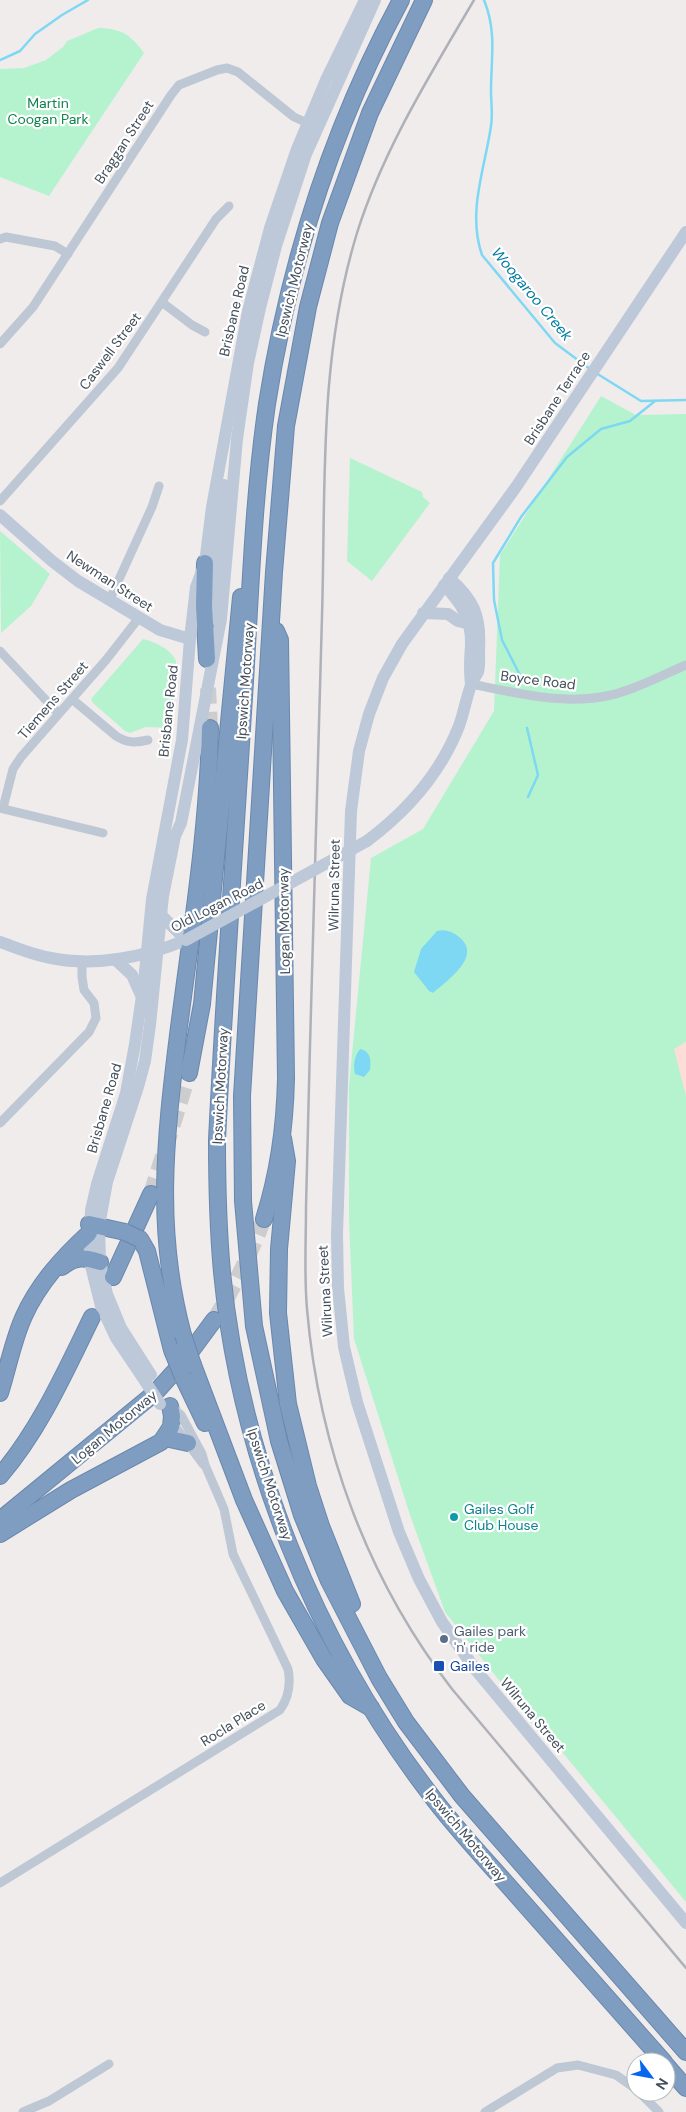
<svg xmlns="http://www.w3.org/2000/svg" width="686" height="2112" font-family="'DM Sans',sans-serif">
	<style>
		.medical { fill: #fdddd8 }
		.green { fill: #b5f3ce }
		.water { fill: #7ed8f4 }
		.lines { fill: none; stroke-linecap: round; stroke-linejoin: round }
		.stream { stroke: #7ed8f4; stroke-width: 2.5 }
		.highway-tunnel { stroke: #cdcdcf; stroke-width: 16; stroke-dasharray: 16 8; stroke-linecap: butt }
		.highway-casing { stroke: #6a88ad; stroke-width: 18 }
		.street { stroke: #bec8d4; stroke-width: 9 }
		.secondary { stroke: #bdc9d8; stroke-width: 12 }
		.highway { stroke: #7f9dc1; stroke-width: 16 }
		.rail { stroke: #aeb1b8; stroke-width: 2.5 }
		.highway-bridge-casing { stroke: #6a88ad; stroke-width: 18; stroke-linecap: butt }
		.secondary-bridge { stroke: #bdc9d8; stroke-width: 12 }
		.highway-bridge { stroke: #7f9dc1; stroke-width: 16 }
		.culture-dot { fill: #0f9aa8; stroke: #fff; stroke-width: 2 }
		.service-dot { fill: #5c6f8a; stroke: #fff; stroke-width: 2 }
		.transit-dot { fill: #1a4fb4; stroke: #fff; stroke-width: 2 }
		.labels { text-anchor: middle; stroke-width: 4.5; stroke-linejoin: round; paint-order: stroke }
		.park-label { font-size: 14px; fill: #0e834b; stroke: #fff }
		.street-label { font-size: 14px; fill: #434f5b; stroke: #fff }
		.culture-label { font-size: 14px; fill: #0d838f; stroke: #fff; text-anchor: start }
		.service-label { font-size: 14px; fill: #4e5e75; stroke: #fff; text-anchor: start }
		.transit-label { font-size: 14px; fill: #164399; stroke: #fff; text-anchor: start }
		.water-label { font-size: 15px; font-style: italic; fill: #027ca1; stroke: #fff }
	</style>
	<rect width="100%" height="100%" fill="#f0ecec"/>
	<path class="medical" d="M686,1042V1096L674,1049Z"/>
	<g class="green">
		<path d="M98,28C121,28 131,35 144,53L49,196L0,177V69L24,68L46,60L63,47L67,41Z"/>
		<path d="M601,396L636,415L686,414V1042L674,1049L686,1096V1902L549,1736L498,1679L445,1612L410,1515L354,1339L349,1221V1085L371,858L423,829L494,711L500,555Z"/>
		<path d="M350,458L422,492L423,497L430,503L372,581L347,561Z"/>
		<path d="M0,531L50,574L31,606L1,633Z"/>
		<path d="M143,639C155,642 171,649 176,661L171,728L146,727L130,733L125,731L93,703L91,699Z"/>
	</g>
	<g class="water">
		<path d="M437,931C445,929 452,931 459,937C483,956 448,980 433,993L429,991L414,972L421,949Z"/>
		<path d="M360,1049C371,1051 371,1061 370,1070L364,1077L355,1074C353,1065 354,1057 360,1049Z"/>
	</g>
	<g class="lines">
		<g class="stream">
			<path d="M484,0C497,32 491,58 491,91C491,102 493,115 491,126C485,168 467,212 482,255L555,343L590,369"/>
			<path d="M0,60L20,51L35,34L62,15L88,0"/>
			<path d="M596,373L641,401L686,400"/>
			<path d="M522,679L502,640L494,600L493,563L521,517L567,457L601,429L630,421L655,401"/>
			<path d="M527,728L538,775L528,797"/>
		</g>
		<g class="highway-tunnel">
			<path d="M208,688L210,728"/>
			<path d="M151,1194L189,1073"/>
			<path d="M214,1320C234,1288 250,1254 264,1219"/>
		</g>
		<g class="highway-casing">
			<g id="highway">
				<path d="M401,0C333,126 289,263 267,404C252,506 250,610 243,713C234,855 224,997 217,1140C217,1184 218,1228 222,1272C240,1459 316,1645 430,1794C455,1828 485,1859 513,1891C563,1948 613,2005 664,2062"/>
				<path d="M424,0L370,113L330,223L308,307L286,426L274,572L242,1096L243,1201L254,1326L279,1441L302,1515L329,1581L379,1678L406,1722L462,1796L686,2052"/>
				<path d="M205,563L204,606L207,659"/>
				<path d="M189,1073L202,1004L241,597"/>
				<path d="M283,1138L287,1161L279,1249L278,1313L288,1404L308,1486L321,1526L352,1604"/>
				<path d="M264,1219C279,1172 285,1127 286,1078L280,640L276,631"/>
				<path d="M89,1224L125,1232"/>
				<path d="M140,1239L147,1251L172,1350"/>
				<path d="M62,1267C75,1256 85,1257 100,1262"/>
				<path d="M113,1277L151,1194"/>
				<path d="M183,1335C155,1231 165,1140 178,1035C191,933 208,831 210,728"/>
				<path d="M193,1365L244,1500L285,1591L324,1659L350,1696L371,1708"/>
				<path d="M183,1377L205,1423"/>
				<path d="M0,1393C8,1368 13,1340 24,1316C39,1283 63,1257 89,1233"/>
				<path d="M165,1438L188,1443"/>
				<path d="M0,1476C40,1429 65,1372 92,1317"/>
				<path d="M0,1520L156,1392L183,1362L214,1320"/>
				<path d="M0,1534L71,1490L161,1442L171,1427L172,1416L170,1406"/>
				<path d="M666,2065L686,2088"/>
			</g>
		</g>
		<g class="street">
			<path d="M0,239L6,237L55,246L68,254"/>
			<path d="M163,303L192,325L205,332"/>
			<path d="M0,344L33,307L171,95L179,85L217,70L227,68L238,72L294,117L312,125"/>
			<path d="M0,501L118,368L216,219L229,206"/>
			<path d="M110,599L152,507L159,486"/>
			<path d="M0,651L58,713"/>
			<path d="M471,684C517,693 564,706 611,695C637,689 662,675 686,665"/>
			<path d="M72,699L116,736C127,743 135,743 148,740"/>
			<path d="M0,808L103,833"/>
			<path d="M3,808L13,769L21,757L106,660L138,619"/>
			<path d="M0,1123L89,1032L96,1018L94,1003L84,990L82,977V960"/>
			<path d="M172,1422L203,1464"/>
			<path d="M0,1883L280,1710C289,1697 291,1684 288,1669L233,1554L224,1509L205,1465L202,1454L181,1415L171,1406"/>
			<path d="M639,2092L659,2112"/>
			<path d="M23,2112L49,2101L109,2064"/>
			<path d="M485,2112L557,2068L578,2065L616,2075L636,2089"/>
		</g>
		<g class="secondary">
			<path d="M686,232L516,487L402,644L383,678L369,714L359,751L351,811L337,1234L338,1288L344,1347L357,1402L399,1532L419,1579L442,1622L475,1669L686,1923"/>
			<path d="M0,515L52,561L78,581L160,630L190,639"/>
			<path d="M444,585C461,603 472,619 471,645C470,658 469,670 471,684"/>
			<path d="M423,613L448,614L458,621L470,624"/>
			<path d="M204,629L213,614L216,544L224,485"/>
			<path d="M367,841C407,811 441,772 459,726C464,712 466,699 471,685C472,680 476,676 478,672C480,665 479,656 479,649C481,617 474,599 449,578"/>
			<path d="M160,914L186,940"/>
			<path d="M0,942C17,948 33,955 51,958C95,967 145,957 186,940"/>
			<path d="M116,960L132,975L141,995"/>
			<path d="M151,1375L121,1328L107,1294L100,1262L99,1226L107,1182L138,1087L145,1061L150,1025L163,896L175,836L181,823L183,813L221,619L237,439L248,363L260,308L276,246L306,154L375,0"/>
			<path d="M145,1381L116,1338L101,1306L89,1258L91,1210L97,1184L126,1093L135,1044L144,982L152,899L182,740L190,639L196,587L205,563L212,507L248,311L270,228L297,149L326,80L365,0"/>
		</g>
		<use href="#highway" class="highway"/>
		<path class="rail" d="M474,0C430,75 383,150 357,233C318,360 326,486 322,616C315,813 311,1010 306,1207C306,1241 304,1276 307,1309C319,1448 367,1579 452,1689L686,1968"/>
		<g class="highway-bridge-casing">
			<g id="highway-bridge">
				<path d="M125,1232L140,1239"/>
				<path d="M183,1335L193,1365"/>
				<path d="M172,1350L183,1377"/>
			</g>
		</g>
		<g class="secondary-bridge">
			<path d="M186,940L367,841"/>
			<path d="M145,1381L160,1404"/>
		</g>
		<use href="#highway-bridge" class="highway-bridge"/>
	</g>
	<circle class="culture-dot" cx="454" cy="1517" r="5"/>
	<circle class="service-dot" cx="444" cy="1639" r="5"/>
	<rect class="transit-dot" x="433" y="1660" width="12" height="12" rx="2.5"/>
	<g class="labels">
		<g class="park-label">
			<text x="48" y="108">Martin<tspan x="48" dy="16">Coogan Park</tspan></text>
		</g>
		<g class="street-label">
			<text transform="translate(124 142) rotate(-57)" y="5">Braggan Street</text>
			<text transform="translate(294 280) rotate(-76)" y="5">Ipswich Motorway</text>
			<text transform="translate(234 311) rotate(-77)" y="5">Brisbane Road</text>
			<text transform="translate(110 351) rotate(-53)" y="5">Caswell Street</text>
			<text transform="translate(557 398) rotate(-57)" y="5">Brisbane Terrace</text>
			<text transform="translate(110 581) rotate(33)" y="5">Newman Street</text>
			<text transform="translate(538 680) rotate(7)" y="5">Boyce Road</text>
			<text transform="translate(245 681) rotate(-86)" y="5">Ipswich Motorway</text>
			<text transform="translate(53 700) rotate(-49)" y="5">Tiemens Street</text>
			<text transform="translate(168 711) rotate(-84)" y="5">Brisbane Road</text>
			<text transform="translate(334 885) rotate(-89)" y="5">Wilruna Street</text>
			<text transform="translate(217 905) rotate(-27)" y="5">Old Logan Road</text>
			<text transform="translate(284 921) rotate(-91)" y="5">Logan Motorway</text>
			<text transform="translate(220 1086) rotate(-87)" y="5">Ipswich Motorway</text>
			<text transform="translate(104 1108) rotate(-74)" y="5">Brisbane Road</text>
			<text transform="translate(325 1291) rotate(-93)" y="5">Wilruna Street</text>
			<text transform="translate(114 1427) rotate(-40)" y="5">Logan Motorway</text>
			<text transform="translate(270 1484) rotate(72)" y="5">Ipswich Motorway</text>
			<text transform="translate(533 1715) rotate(50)" y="5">Wilruna Street</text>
			<text transform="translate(233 1723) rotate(-32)" y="5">Rocla Place</text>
			<text transform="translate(466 1835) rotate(50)" y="5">Ipswich Motorway</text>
		</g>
		<g class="culture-label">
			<text x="464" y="1514">Gailes Golf<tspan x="464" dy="16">Club House</tspan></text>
		</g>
		<g class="service-label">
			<text x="454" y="1636">Gailes park<tspan x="454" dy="16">'n' ride</tspan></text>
		</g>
		<g class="transit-label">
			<text x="450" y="1671">Gailes</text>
		</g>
		<g class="water-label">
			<text transform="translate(532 294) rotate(50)" y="5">Woogaroo Creek</text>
		</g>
	</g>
	<g transform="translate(651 2077) rotate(122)"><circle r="24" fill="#ffffff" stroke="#b4b9bd"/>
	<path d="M0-4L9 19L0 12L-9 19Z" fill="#0866ee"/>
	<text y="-8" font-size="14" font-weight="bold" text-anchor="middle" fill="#434f5b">N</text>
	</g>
</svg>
